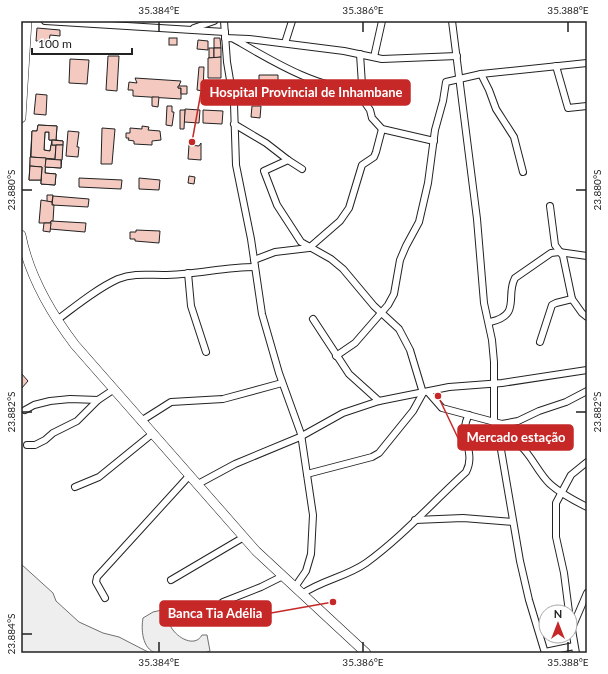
<svg xmlns="http://www.w3.org/2000/svg" width="608" height="674" font-family="Lato,sans-serif">
	<style>
		.green { fill: #eee; stroke: #6f6f6f }
		.building { fill: #f3c9c0; stroke: #222; fill-rule: evenodd }
		.lines { fill: none; stroke-linecap: round; stroke-linejoin: round }
		.street-casing { stroke: #222; stroke-width: 8 }
		.secondary-casing { stroke: #222; stroke-width: 10 }
		.street { stroke: #fff; stroke-width: 6 }
		.secondary { stroke: #fff; stroke-width: 9 }
		.ticks { fill: none; stroke: #222; stroke-width: 1.5 }
		.leader { fill: none; stroke: #c62828; stroke-width: 1.5 }
		.callout-dot { fill: #c62828; stroke: #fff; stroke-width: 1.5 }
		.callout { fill: #c62828; stroke: #c62828; stroke-width: 1.5 }
		.callout-label { font-size: 13px; text-anchor: middle; font-weight: bold; fill: #fff }
		.neatline { fill: none; stroke: #222; stroke-width: 1.5 }
		.ticks-label { font-size: 10px; text-anchor: middle; fill: #222 }
	</style>
	<rect width="100%" height="100%" fill="#fff"/>
	<g class="green">
		<path d="M21,564L53,593L56,601L79,622L103,633L119,637L150,653H21Z"/>
		<path d="M162,610L165,612C167,617 168,623 171,627C177,638 195,648 202,635H207L210,651L204,653C193,653 166,656 156,653C142,649 141,629 143,618L153,612Z"/>
	</g>
	<g class="building">
		<path d="M37,28L60,30V36L50,35L49,42L36,41Z"/>
		<rect x="169" y="38" width="8" height="7"/>
		<path d="M214,38H220L221,48H214Z"/>
		<path d="M198,40L208,41V50L197,49Z"/>
		<rect x="209" y="48" width="5" height="10"/>
		<path d="M214,48H221V57L214,58Z"/>
		<path d="M108,56H119L117,91L106,90Z"/>
		<path d="M221,57V78H208V58Z"/>
		<path d="M70,59L89,60L87,84L69,83Z"/>
		<path d="M199,67H204L203,91L197,90Z"/>
		<path d="M259,75H278V85L259,84Z"/>
		<path d="M135,78L181,81L178,88H181V99L133,96V90H128L129,82L137,83Z"/>
		<path d="M178,86H187V94H181V88H178Z"/>
		<path d="M36,94L47,95L46,115L34,114Z"/>
		<path d="M152,97H159L158,107L152,106Z"/>
		<path d="M167,106H172V112H174L172,126L166,125Z"/>
		<path d="M252,106H261L260,118L251,117Z"/>
		<path d="M185,109L200,110L199,123L184,122Z"/>
		<path d="M180,110H185L184,129H180Z"/>
		<path d="M203,110L223,111L222,124L203,123Z"/>
		<path d="M38,125L57,126L56,140L63,141L61,168L45,167V173L56,174L55,185L41,184V180H29L32,131H37ZM45,132H49V140H52L50,151L44,150Z"/>
		<path d="M38,125L57,126L56,140H49V132H45L44,150L50,151L51,145H56L55,159L31,157L32,131H37Z"/>
		<path d="M142,126L149,127L148,130L160,131L161,140L152,141V145L134,144V141L128,140L129,138H126V133H130V128L142,129Z"/>
		<path d="M102,128L115,129L112,164H101Z"/>
		<path d="M68,131L79,132L77,147H79L78,157L66,156Z"/>
		<path d="M52,140L63,141V145H52Z"/>
		<path d="M201,143V160L188,159L189,145L199,146Z"/>
		<path d="M56,145H63L62,160H55Z"/>
		<path d="M30,157L46,158L45,173L56,174L55,185L41,184L42,167L30,166Z"/>
		<path d="M46,159L61,160V168L45,167Z"/>
		<path d="M30,166L42,167L41,180H29Z"/>
		<path d="M189,176L195,177L194,184L188,183Z"/>
		<path d="M79,178L122,180L121,189L79,187Z"/>
		<path d="M139,178L160,180L159,190L139,189Z"/>
		<path d="M47,195H53L52,202H47Z"/>
		<path d="M53,196L89,199L88,207L52,205Z"/>
		<path d="M41,200L52,202V205H54L53,221H51V223H39Z"/>
		<path d="M51,221L86,223L85,232L50,229Z"/>
		<path d="M44,223H51L50,232L43,231Z"/>
		<path d="M136,230L160,231L159,243L135,241V239H130V232H136Z"/>
		<path d="M21,373L28,381L21,389Z"/>
	</g>
	<g class="lines">
		<g class="street-casing">
			<g id="street">
				<path d="M45,21L225,32"/>
				<path d="M224,21L227,62L234,104L236,165L251,239L262,314L279,373L301,434L313,515L311,554L306,571L295,587"/>
				<path d="M452,21L477,219L484,303L492,340L494,362V423L499,438L520,561L529,600L545,653"/>
				<path d="M194,28L214,21"/>
				<path d="M225,38L249,39L344,51L382,59L457,56"/>
				<path d="M234,39C267,58 323,93 361,88"/>
				<path d="M285,43L292,21"/>
				<path d="M360,54L363,100L370,110L372,118L382,129L434,141"/>
				<path d="M374,57L382,21"/>
				<path d="M556,66L568,108L587,106"/>
				<path d="M481,74L489,90L496,109L514,137L523,172"/>
				<path d="M234,124L266,143L288,160L264,171L277,205L301,242L331,259L343,269L374,306L399,329L410,350L423,393L413,411L379,453L372,457L307,474"/>
				<path d="M288,160L302,169"/>
				<path d="M550,206L555,245L563,256L572,299L582,313L587,317"/>
				<path d="M254,260L275,252L309,248L340,221L349,208L362,165L374,157L376,152L382,129"/>
				<path d="M188,273L191,306L206,352"/>
				<path d="M313,319L349,374L379,401"/>
				<path d="M57,320C76,306 96,289 118,279C133,273 148,275 163,275C194,275 224,267 255,267"/>
				<path d="M490,322C522,315 505,296 515,278L551,253L559,252L587,256"/>
				<path d="M540,342L552,305L556,303L572,299"/>
				<path d="M336,356L355,343L388,305L394,294L400,260L406,246L419,222L428,183L435,130L443,101L446,82L481,74L587,63"/>
				<path d="M428,392L442,408L502,424L518,421L539,411L566,402L587,391"/>
				<path d="M25,410L34,405L50,401L70,399L98,400L113,390"/>
				<path d="M141,421L171,402L223,399L282,383"/>
				<path d="M499,438C528,439 532,467 550,484C560,493 575,501 587,507"/>
				<path d="M27,445H35L45,440L53,433L77,421L98,400"/>
				<path d="M198,484L235,464L300,437L343,413L379,401L449,387L502,383L587,370"/>
				<path d="M75,487L99,477L152,434"/>
				<path d="M415,520L463,518L513,522"/>
				<path d="M171,580L244,537"/>
				<path d="M302,594C322,580 346,577 366,563C402,537 434,501 466,472C477,452 457,434 469,415"/>
				<path d="M105,598L96,582L97,577L189,476"/>
				<path d="M223,602L261,587L283,576"/>
				<path d="M569,612L564,573L556,537V503L571,475L587,462"/>
				<path d="M570,618L576,653"/>
				<path d="M572,628L587,593"/>
				<path d="M545,652L574,646"/>
			</g>
		</g>
		<g class="secondary-casing">
			<g id="secondary">
				<path d="M21,118L27,21"/>
				<path d="M21,235C29,276 50,312 75,345L256,551L366,653"/>
			</g>
		</g>
		<use href="#street" class="street"/>
		<use href="#secondary" class="secondary"/>
	</g>
	<path class="ticks" d="M159,22V32M363,22V32M568,22V32M22,190H32M576,190H586M22,412H32M576,412H586M22,634H32M159,642V652M363,642V652M568,642V652"/>
	<path class="leader" d="M192 142L201 92M438 396L458 438M333 602L271 613"/>
	<g class="callout-dot">
		<circle cx="192" cy="142" r="4"/>
		<circle cx="438" cy="396" r="4"/>
		<circle cx="333" cy="602" r="4"/>
	</g>
	<g class="callout">
		<rect x="201" y="80" width="209" height="25" rx="4"/>
		<rect x="458" y="425" width="115" height="25" rx="4"/>
		<rect x="160" y="601" width="111" height="25" rx="4"/>
	</g>
	<g class="callout-label">
		<text x="306" y="97">Hospital Provincial de Inhambane</text>
		<text x="516" y="442">Mercado estação</text>
		<text x="215" y="618">Banca Tia Adélia</text>
	</g>
	<rect width="608" height="674" fill="none" stroke="#ffffff" stroke-width="44"/>
	<g transform="translate(558 624)"><circle r="19" fill="#ffffff" stroke="#a7a7a7"/>
	<path d="M0-3L7 15L0 10L-7 15Z" fill="#c62828"/>
	<text y="-6" font-size="11" font-weight="bold" text-anchor="middle" fill="#222222">N</text>
	</g>
	<path d="M32 48v6h100v-6" fill="none" stroke="#222222" stroke-width="2"/>
	<text x="38" y="48" font-size="12" fill="#222222" stroke="#ffffff" stroke-width="3" paint-order="stroke">100 m</text>
	<rect x="22" y="22" width="564" height="630" class="neatline"/>
	<g class="ticks-label">
		<text x="159" y="14">35.384°E</text>
		<text x="363" y="14">35.386°E</text>
		<text x="568" y="14">35.388°E</text>
		<text transform="translate(11 190) rotate(-90)" y="4">23.880°S</text>
		<text transform="translate(597 190) rotate(-90)" y="4">23.880°S</text>
		<text transform="translate(11 412) rotate(-90)" y="4">23.882°S</text>
		<text transform="translate(597 412) rotate(-90)" y="4">23.882°S</text>
		<text transform="translate(11 634) rotate(-90)" y="4">23.884°S</text>
		<text x="159" y="666">35.384°E</text>
		<text x="363" y="666">35.386°E</text>
		<text x="568" y="666">35.388°E</text>
	</g>
</svg>
